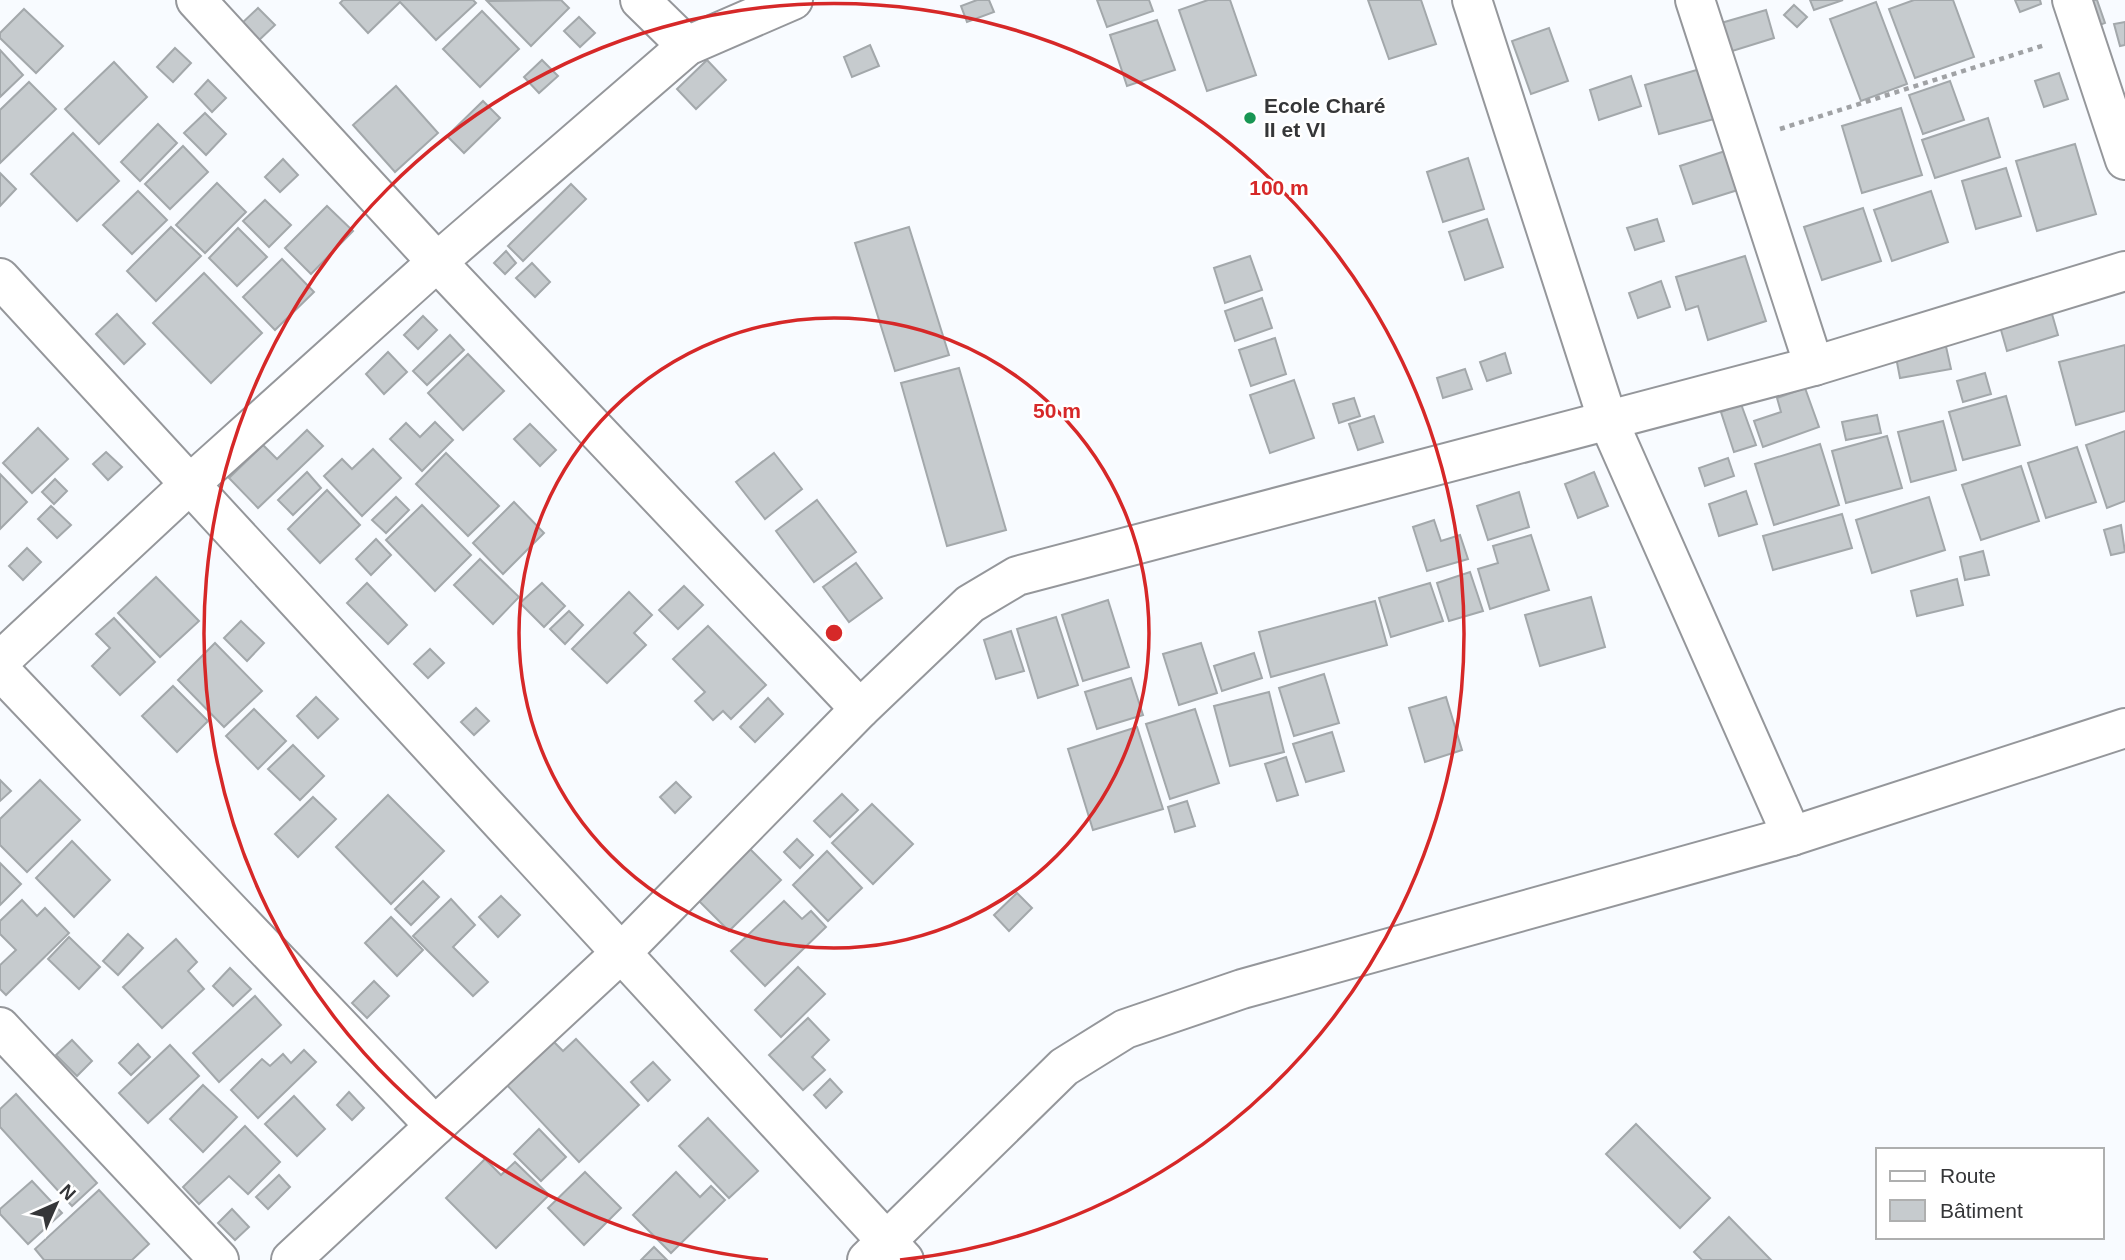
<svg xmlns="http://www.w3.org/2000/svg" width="2125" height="1260" font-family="Arial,sans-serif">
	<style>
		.building { fill: #c6cbce; stroke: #a3a8ab; stroke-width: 2 }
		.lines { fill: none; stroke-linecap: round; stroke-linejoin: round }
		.minor-casing { stroke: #95979b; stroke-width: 42 }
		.path { stroke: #a0a2a5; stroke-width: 4.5; stroke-dasharray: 5 5; stroke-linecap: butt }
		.minor { stroke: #fff; stroke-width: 38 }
		.ring { fill: none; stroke: #d62828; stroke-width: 3.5 }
		.poi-dot { fill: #199654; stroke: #fff; stroke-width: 2.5 }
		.labels { text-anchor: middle; stroke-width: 5; stroke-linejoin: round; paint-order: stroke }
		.poi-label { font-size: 21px; font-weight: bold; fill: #353638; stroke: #fff; text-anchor: start }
		.centre { fill: #d62828; stroke: #fff; stroke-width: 3.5 }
		.ring-label { font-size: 21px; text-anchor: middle; font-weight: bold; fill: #d62828; stroke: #fff; stroke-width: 5; stroke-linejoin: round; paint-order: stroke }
	</style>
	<rect width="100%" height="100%" fill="#f8fbff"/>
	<g class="building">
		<path d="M343,0H473L476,3L436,40L400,2L368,33L340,3Z"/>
		<path d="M561,0L569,8L531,46L487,1Z"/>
		<path d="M977,0H989L994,12L967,22L961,6Z"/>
		<path d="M1097,0H1149L1153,11L1107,27Z"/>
		<path d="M1208,0H1230L1256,75L1207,91L1179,10Z"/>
		<path d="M1368,0H1421L1436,44L1389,59Z"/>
		<path d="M1810,0H1843L1814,10Z"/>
		<path d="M1914,0H1953L1974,57L1915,78L1889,9Z"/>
		<path d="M2015,0H2040L2041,4L2020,12Z"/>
		<path d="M2079,0H2097L2105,23L2089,29Z"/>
		<path d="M1876,2L1907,84L1861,101L1830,19Z"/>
		<path d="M1794,5L1807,17L1797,27L1784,15Z"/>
		<path d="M258,8L275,25L257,42L240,25Z"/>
		<path d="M24,9L63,46L36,73L0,38V33Z"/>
		<path d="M1766,10L1774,38L1729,52L1721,23Z"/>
		<path d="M482,11L519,49L480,87L443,49Z"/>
		<path d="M579,17L595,33L580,47L564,31Z"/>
		<path d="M1157,20L1175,70L1127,86L1110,35Z"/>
		<path d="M2125,22V45L2120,46L2114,24Z"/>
		<path d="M1549,28L1568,81L1531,94L1512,41Z"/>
		<path d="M870,45L879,66L852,77L844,57Z"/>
		<path d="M175,48L191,63L173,82L157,67Z"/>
		<path d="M0,50L23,75L0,97Z"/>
		<path d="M542,60L558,76L539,93L524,77Z"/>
		<path d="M707,60L726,80L696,109L677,89Z"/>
		<path d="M114,62L147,97L99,144L65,109Z"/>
		<path d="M1700,69L1714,119L1659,134L1645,85Z"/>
		<path d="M2059,73L2068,99L2044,107L2035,81Z"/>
		<path d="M1631,76L1641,106L1599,120L1590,90Z"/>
		<path d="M208,80L226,98L212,112L195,94Z"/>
		<path d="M1950,81L1964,120L1923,134L1909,95Z"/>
		<path d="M29,82L56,109L0,163V110Z"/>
		<path d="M396,86L438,133L395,172L353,125Z"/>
		<path d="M483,101L500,118L464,153L447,136Z"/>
		<path d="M1901,108L1922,175L1862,193L1842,126Z"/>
		<path d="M205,113L226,134L206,155L184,133Z"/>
		<path d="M1988,118L2000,157L1935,178L1922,140Z"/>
		<path d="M158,124L177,143L140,181L121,162Z"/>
		<path d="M73,133L119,181L77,221L31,174Z"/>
		<path d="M2075,144L2096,214L2037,231L2016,161Z"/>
		<path d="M183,146L208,172L170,209L145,184Z"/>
		<path d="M1728,150L1741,189L1693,204L1680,166Z"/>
		<path d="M1468,158L1484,209L1443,222L1427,172Z"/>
		<path d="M283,159L298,175L280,192L265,177Z"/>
		<path d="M2006,168L2021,216L1976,229L1962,181Z"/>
		<path d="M0,173L16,189L0,206Z"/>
		<path d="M217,183L246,212L205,253L176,225Z"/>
		<path d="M571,184L586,199L523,261L508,246Z"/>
		<path d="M138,191L167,220L132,254L103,225Z"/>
		<path d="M1931,191L1948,242L1892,261L1874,210Z"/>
		<path d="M265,200L291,225L269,247L243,221Z"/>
		<path d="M327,206L353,231L311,274L285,248Z"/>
		<path d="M1863,208L1881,261L1822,280L1804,227Z"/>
		<path d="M1487,219L1503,267L1465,280L1449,232Z"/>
		<path d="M1657,219L1664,241L1635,250L1627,228Z"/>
		<path d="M171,227L201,256L156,301L127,271Z"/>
		<path d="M909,227L949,355L895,371L855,243Z"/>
		<path d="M238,228L267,257L237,286L209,258Z"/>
		<path d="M506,251L516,263L505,274L494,263Z"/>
		<path d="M1250,256L1262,290L1225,303L1214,268Z"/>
		<path d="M1745,256L1766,321L1708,340L1698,306L1686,310L1676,277Z"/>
		<path d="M282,259L314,292L275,330L243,297Z"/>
		<path d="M532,263L550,282L535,297L516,278Z"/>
		<path d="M204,273L262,333L211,383L153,323Z"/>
		<path d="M1661,281L1670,307L1638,318L1629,293Z"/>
		<path d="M1262,298L1272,328L1235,341L1225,311Z"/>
		<path d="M2050,307L2058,335L2007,351L1999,323Z"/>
		<path d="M117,314L145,344L124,364L96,334Z"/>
		<path d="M423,316L437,330L418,349L404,335Z"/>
		<path d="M450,335L464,350L427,385L413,371Z"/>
		<path d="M1275,338L1286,374L1251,386L1239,350Z"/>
		<path d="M1945,342L1951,369L1900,378L1895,352Z"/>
		<path d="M2125,345V411L2076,425L2059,362Z"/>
		<path d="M388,352L407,372L384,394L366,374Z"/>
		<path d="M1505,353L1511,373L1487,381L1480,362Z"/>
		<path d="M468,354L504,391L463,430L428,393Z"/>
		<path d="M959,368L1006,530L947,546L901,383Z"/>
		<path d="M1465,369L1472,389L1443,398L1437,378Z"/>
		<path d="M1985,373L1991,394L1963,402L1957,381Z"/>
		<path d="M1294,380L1314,438L1270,453L1250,395Z"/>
		<path d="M1805,388L1819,427L1763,447L1754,421L1781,412L1777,398Z"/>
		<path d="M2006,396L2020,445L1963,460L1949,412Z"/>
		<path d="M1354,398L1360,416L1339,423L1333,404Z"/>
		<path d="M1741,404L1756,445L1734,452L1721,412Z"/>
		<path d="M1877,415L1881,433L1846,440L1842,422Z"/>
		<path d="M1374,416L1383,442L1358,450L1349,424Z"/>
		<path d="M1943,421L1956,470L1911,482L1898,432Z"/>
		<path d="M435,422L453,440L422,471L390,439L406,423L420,437Z"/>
		<path d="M530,424L556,450L540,466L514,439Z"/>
		<path d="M38,428L68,459L32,493L3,463Z"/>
		<path d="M307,430L323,446L258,508L229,478L263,445L277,459Z"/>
		<path d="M2125,431V501L2107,508L2086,445Z"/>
		<path d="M1887,436L1902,488L1846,503L1832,451Z"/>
		<path d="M1820,444L1839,505L1774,525L1755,464Z"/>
		<path d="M2077,447L2096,502L2046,518L2028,463Z"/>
		<path d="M373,449L401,478L362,516L324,476L342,459L352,469Z"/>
		<path d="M106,452L122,467L108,480L93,464Z"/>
		<path d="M446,453L499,506L468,536L416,484Z"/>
		<path d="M774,453L802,489L765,519L736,482Z"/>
		<path d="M1728,458L1734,476L1705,486L1699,468Z"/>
		<path d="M2021,466L2039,521L1981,540L1962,485Z"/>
		<path d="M307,472L321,488L293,515L278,500Z"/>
		<path d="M1594,472L1608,506L1578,518L1565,484Z"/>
		<path d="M0,474L27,502L0,529Z"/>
		<path d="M55,479L67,491L54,504L42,492Z"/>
		<path d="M327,490L360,525L320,563L288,529Z"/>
		<path d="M1746,491L1757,524L1719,536L1709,504Z"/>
		<path d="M1519,492L1529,527L1488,540L1477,506Z"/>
		<path d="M396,497L409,510L386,533L372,520Z"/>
		<path d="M1929,497L1945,550L1872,573L1856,520Z"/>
		<path d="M817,500L856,552L814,582L776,531Z"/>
		<path d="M514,502L544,533L503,574L473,543Z"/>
		<path d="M422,505L471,555L435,591L386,540Z"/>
		<path d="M51,506L71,525L57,538L38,519Z"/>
		<path d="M1842,514L1852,548L1773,570L1763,536Z"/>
		<path d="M1434,520L1441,541L1460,535L1468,559L1427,571L1413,527Z"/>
		<path d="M2121,525L2125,552L2111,555L2104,530Z"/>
		<path d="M1531,535L1549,590L1490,609L1478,569L1498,563L1493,546Z"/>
		<path d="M376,539L391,555L371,575L356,559Z"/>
		<path d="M27,548L41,562L23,580L9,566Z"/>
		<path d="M1983,551L1989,575L1965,580L1960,557Z"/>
		<path d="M480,559L519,597L493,624L454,585Z"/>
		<path d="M856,563L882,598L849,622L823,587Z"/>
		<path d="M1470,572L1483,611L1449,621L1437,583Z"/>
		<path d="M156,577L199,621L160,657L118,613Z"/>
		<path d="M1957,579L1963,605L1917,616L1911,591Z"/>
		<path d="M367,583L407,625L388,644L347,603Z"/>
		<path d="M542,583L565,606L544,627L520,603Z"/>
		<path d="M1430,583L1443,621L1391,637L1379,598Z"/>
		<path d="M684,586L703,605L678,629L659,610Z"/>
		<path d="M629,592L652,615L634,633L646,645L607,683L572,649Z"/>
		<path d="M1591,597L1605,647L1540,666L1525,615Z"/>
		<path d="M1108,600L1129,667L1083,681L1062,615Z"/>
		<path d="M1375,601L1387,645L1271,677L1259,632Z"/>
		<path d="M569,611L583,625L565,644L550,629Z"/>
		<path d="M1056,617L1078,685L1038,698L1017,629Z"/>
		<path d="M114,618L155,662L120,695L92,666L110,648L96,634Z"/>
		<path d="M241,621L264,643L247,661L224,638Z"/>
		<path d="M708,626L766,685L731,719L723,711L713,720L695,701L705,692L673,659Z"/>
		<path d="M1011,631L1024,671L996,679L984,640Z"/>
		<path d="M215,643L262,691L224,727L178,680Z"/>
		<path d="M1201,643L1217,693L1179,705L1163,654Z"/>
		<path d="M430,649L444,663L428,678L414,664Z"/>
		<path d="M1254,653L1262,678L1222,691L1214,666Z"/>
		<path d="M1324,674L1339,723L1294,736L1279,688Z"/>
		<path d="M1131,678L1143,715L1097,729L1085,692Z"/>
		<path d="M173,686L208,721L177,752L142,716Z"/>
		<path d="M1269,692L1284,752L1230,766L1214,706Z"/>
		<path d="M316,697L338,719L318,738L297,716Z"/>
		<path d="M1446,697L1462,750L1425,762L1409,708Z"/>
		<path d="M768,698L783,714L755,742L740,727Z"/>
		<path d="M476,708L489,721L474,735L461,722Z"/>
		<path d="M254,709L286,741L258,769L226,736Z"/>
		<path d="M1195,709L1219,783L1170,799L1146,724Z"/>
		<path d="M1137,727L1163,809L1093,830L1068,749Z"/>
		<path d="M1332,732L1344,771L1306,782L1293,744Z"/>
		<path d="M293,745L324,776L300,800L268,769Z"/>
		<path d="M1286,757L1298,795L1277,801L1265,764Z"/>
		<path d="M0,780L11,791L0,801Z"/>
		<path d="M40,780L80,820L27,872L0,845V819Z"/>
		<path d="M676,782L691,797L675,813L660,797Z"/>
		<path d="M842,794L858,810L830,837L814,821Z"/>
		<path d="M388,795L444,851L391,904L336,847Z"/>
		<path d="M313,797L336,819L298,857L275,834Z"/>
		<path d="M1187,801L1195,826L1175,832L1168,807Z"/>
		<path d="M872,804L913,844L873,884L832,843Z"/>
		<path d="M797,839L813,855L800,868L784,852Z"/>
		<path d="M72,841L110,880L74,917L36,878Z"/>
		<path d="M749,848L781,880L729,931L697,899Z"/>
		<path d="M827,851L862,888L828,921L793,885Z"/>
		<path d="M0,863L21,884L0,905Z"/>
		<path d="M423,881L439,897L411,925L395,909Z"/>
		<path d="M1017,893L1032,908L1009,931L994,915Z"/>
		<path d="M501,896L520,915L498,937L479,917Z"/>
		<path d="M451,899L475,925L453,947L488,982L473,996L413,936Z"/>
		<path d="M22,900L37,916L45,908L69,933L6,995L0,989V965L16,950L0,934V921Z"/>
		<path d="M784,901L802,919L811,911L826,927L765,986L731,951Z"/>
		<path d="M391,917L423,950L397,976L365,943Z"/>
		<path d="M128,934L143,948L118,975L103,961Z"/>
		<path d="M69,937L100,967L79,989L48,959Z"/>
		<path d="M176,939L197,962L188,971L204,989L162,1028L123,987Z"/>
		<path d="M798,967L825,994L781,1037L755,1010Z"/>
		<path d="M230,968L251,989L233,1006L213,986Z"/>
		<path d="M374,981L389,996L367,1018L352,1003Z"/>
		<path d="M255,996L281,1025L219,1082L193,1053Z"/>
		<path d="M808,1018L829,1040L812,1057L825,1070L803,1090L769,1055Z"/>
		<path d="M576,1039L639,1105L579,1162L506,1084L552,1040L563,1051Z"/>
		<path d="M72,1040L92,1061L77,1076L56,1055Z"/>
		<path d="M138,1044L150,1057L131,1075L119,1063Z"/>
		<path d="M170,1045L199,1076L148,1123L119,1093Z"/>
		<path d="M304,1050L316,1062L258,1118L231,1090L262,1059L270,1066L283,1054L291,1063Z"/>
		<path d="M653,1062L670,1080L648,1101L631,1082Z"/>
		<path d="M830,1079L842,1092L826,1108L814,1095Z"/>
		<path d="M203,1085L237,1117L203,1152L170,1119Z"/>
		<path d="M349,1092L364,1108L352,1120L337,1105Z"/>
		<path d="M16,1094L97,1183L72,1206L0,1127V1109Z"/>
		<path d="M294,1096L325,1129L297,1156L265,1124Z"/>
		<path d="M708,1118L758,1171L729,1198L679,1146Z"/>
		<path d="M1636,1124L1710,1198L1680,1228L1606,1154Z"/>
		<path d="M245,1126L280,1162L248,1194L229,1176L199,1204L183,1187Z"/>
		<path d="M539,1129L566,1157L541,1181L514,1154Z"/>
		<path d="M485,1159L501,1175L515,1162L549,1195L496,1248L446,1198Z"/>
		<path d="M585,1172L621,1208L584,1245L548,1208Z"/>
		<path d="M676,1172L700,1197L711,1186L725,1200L671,1253L633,1215Z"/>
		<path d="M279,1175L290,1187L268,1209L256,1197Z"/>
		<path d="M32,1181L62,1213L28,1244L0,1214V1209Z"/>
		<path d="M99,1190L149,1244L132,1260H44L35,1249Z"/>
		<path d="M232,1209L249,1227L235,1240L218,1223Z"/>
		<path d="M1729,1217L1771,1260H1702L1694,1252Z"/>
		<path d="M654,1247L667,1260H641Z"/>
	</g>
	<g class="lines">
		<g class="minor-casing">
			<g id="minor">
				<path d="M196,0L437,262L860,709"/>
				<path d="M640,0L687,46"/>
				<path d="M1472,0L1607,418L1792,836"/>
				<path d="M1695,0L1814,366"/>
				<path d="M2072,0L2125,160"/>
				<path d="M0,278L904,1260"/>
				<path d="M0,661L190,484L437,262L687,46L793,0"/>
				<path d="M0,670L435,1126"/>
				<path d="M0,1027L219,1260"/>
				<path d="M291,1260L621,953L860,709L970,604L1017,576L1814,366L2125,271"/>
				<path d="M867,1260L1064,1067L1125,1029L1242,989L1792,836L2125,728"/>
			</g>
		</g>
		<path class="path" d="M1780,129L2045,45"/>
		<use href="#minor" class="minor"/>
	</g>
	<g class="ring">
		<circle cx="834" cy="633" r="315"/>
		<path d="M768 1260A630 630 0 1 1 900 1260"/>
	</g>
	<circle class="poi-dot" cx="1250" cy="118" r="7"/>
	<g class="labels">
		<g class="poi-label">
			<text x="1264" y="113">Ecole Charé<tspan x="1264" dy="24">II et VI</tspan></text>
		</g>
	</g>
	<circle cx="834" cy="633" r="10" class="centre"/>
	<g class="ring-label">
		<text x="1279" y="195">100 m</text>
		<text x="1057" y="418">50 m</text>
	</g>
	<rect x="1876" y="1148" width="228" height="91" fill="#ffffff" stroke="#aeafaf" stroke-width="2"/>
	<rect x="1890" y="1171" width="35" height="10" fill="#ffffff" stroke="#aeafaf" stroke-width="2"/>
	<text x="1940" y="1183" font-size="21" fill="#353638">Route</text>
	<rect x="1890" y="1200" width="35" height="21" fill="#c6cbce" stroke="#aeafaf" stroke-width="2"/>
	<text x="1940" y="1218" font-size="21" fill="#353638">Bâtiment</text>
	<g transform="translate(56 1204) rotate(45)" stroke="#ffffff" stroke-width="5" paint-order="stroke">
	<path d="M0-5L12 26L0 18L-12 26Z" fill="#353638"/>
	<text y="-10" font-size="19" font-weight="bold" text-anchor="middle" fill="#353638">N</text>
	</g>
</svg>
